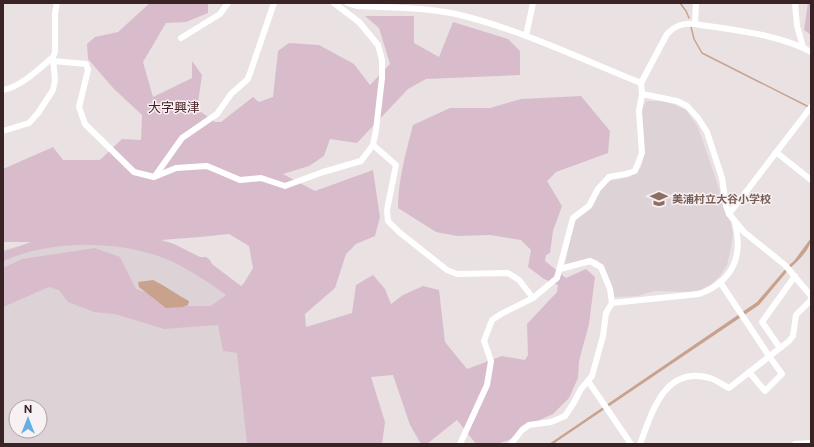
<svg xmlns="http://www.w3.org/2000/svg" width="814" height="447" font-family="'Public Sans','Noto Sans JP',sans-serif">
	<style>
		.built { fill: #ddd2d5; fill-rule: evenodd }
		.green { fill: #d9bccc; fill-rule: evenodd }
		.water { fill: #c9a28e }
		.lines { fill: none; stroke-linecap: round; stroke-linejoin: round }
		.stream { stroke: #c9a28e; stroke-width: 1.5 }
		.minor { stroke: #fff; stroke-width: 6 }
		.labels { text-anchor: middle; stroke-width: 3; stroke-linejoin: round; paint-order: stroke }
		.education-label { font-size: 11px; font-weight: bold; fill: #785e54; stroke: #f7f1f3; text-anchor: start }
		.quarter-label { font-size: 13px; fill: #482124; stroke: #f7f1f3 }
	</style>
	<rect width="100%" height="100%" fill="#eae1e3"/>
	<g class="built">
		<path d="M646,101H662L675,105L686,110L698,127L731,224L733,234L731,248L727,265L720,276L710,285L700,290L688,292L655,291L637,296L614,297L608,277L598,260L591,259L565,264L573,225L578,217L594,205L597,194L603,186L612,180L630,177L641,168L644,154L641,112Z"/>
		<path d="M58,237L126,240L232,288L321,444H3V250ZM16,407H40V431H16Z"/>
	</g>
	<g class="green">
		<path d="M150,3L208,4V13L186,22L166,23L143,62L153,97L192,78V61L202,75L197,109L215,122H221L253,97L259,102L273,97L278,51L289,43L319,45L354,64L370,85L390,64L379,28L365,16H414V43L439,57L453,22L508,39L520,51V75L426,79L408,89L357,143L330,139L324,156L309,166L283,174L315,191L373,170L380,217L375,236L356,244L346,254L335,288L305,314L306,327L352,313L356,285L373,275L385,289L391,304L403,295L423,286L439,290L445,342L467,369L502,356L525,360L528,355L527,324L557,292L558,285L544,279L528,267L531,250L521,240L490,235L457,236L436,232L398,208C398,180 406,152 413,125L450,108H490L521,99L581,96L610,131L608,153L556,172L547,181L562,206L553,231L550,253L546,255L545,261L566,278L586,269L595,277L589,324L579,361L578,378L569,398L553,414L529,425L509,440L497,444H476L457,420L427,444H421L410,425L393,375L371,377L385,422L382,444H247L237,353L223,351L218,325L164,329L115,314L94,312L68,302L59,290L49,287L3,307V268L22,259L95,248L120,257L136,289L186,306H211L226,295C207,281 178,262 155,255C107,240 50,241 3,261V252L31,242H3V169L53,147L63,160H100L122,139L141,140L142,115L114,89L88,59L87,44L95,37L118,32ZM229,234L249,246L253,268L244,283L241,286L212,264L210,260L206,257H200L174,244L161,240L200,237Z"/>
		<path d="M808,3H811V35L804,30Z"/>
	</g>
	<g class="water">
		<path d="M811,238C811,249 798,261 790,268L759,305L553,444H549L757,302L788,266L794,261Z"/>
		<path d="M153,280C166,286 177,295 189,301L188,305L183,307L166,308L139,287L138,282Z"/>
	</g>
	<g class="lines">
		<g class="stream">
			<path d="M680,3L686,11L689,18"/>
			<path d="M691,27L694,39L702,53L809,107"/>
		</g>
		<g class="minor">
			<path d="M347,3L357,6C392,8 429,7 464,16C523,31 584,60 641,83"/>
			<path d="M795,3L797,26L803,47"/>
			<path d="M695,24L696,3"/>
			<path d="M526,36L533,3"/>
			<path d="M181,38L220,14L228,3"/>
			<path d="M53,61L86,64L88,70L79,107L85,124L134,172L154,177L176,168L207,166L240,180L261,178L285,186L323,172L361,161L373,145L376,130L382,78V60L378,45L359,22L334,3"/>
			<path d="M3,90C21,87 40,68 53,57L55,52V13L57,3"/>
			<path d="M642,94L677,101L687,106L698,118L707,132L722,178L726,206L729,214L744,232L785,265L811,296"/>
			<path d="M3,131L29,123L38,113L53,90L55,80L53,58"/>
			<path d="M373,145L396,165L387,210L388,221L399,232L447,270L457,274L508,273L519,280L533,298"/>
			<path d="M776,152L811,180"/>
			<path d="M155,176L182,138L217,114L231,94L248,79L274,3"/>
			<path d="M729,214L811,107"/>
			<path d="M720,282L769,356L782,374L765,391L749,372"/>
			<path d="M612,303L699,294C717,288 734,274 737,253C739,244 737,232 735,222"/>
			<path d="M780,348L762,322L795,276"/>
			<path d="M588,381L631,444"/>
			<path d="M460,444L487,385L491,361L484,341L492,320L501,314L533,298L557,278L573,218L589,206L598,189L609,177L626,174L635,171L642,153L639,111L642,94L641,83L667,34C676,25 683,23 695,24C731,30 780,34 811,52"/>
			<path d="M511,444L522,430L529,425L551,422L565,416L573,404L581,389L592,376L603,336L606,313L612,303L610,289L601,267L590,261L560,269"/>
			<path d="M640,444C652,413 664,365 710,378C716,380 723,385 729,388L789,341L793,336L796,315L811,300"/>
			<path d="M795,444L811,443"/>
		</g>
	</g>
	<defs>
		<g id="school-bare" transform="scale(1.38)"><path d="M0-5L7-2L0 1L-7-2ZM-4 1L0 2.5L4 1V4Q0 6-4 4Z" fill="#8d6e63" stroke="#f7f1f3" stroke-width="2.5" paint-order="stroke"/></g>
	</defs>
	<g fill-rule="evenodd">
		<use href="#school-bare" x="659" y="199"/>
	</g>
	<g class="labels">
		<g class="education-label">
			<text x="672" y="203">美浦村立大谷小学校</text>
		</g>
		<g class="quarter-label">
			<text x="174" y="112">大字興津</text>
		</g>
	</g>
	<rect width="814" height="447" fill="none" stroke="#392325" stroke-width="8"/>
	<g transform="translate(28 419)"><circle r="19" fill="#f7f1f3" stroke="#ab9fa1"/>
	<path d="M0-3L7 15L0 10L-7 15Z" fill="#66aee3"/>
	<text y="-6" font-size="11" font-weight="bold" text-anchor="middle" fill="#392325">N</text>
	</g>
</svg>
